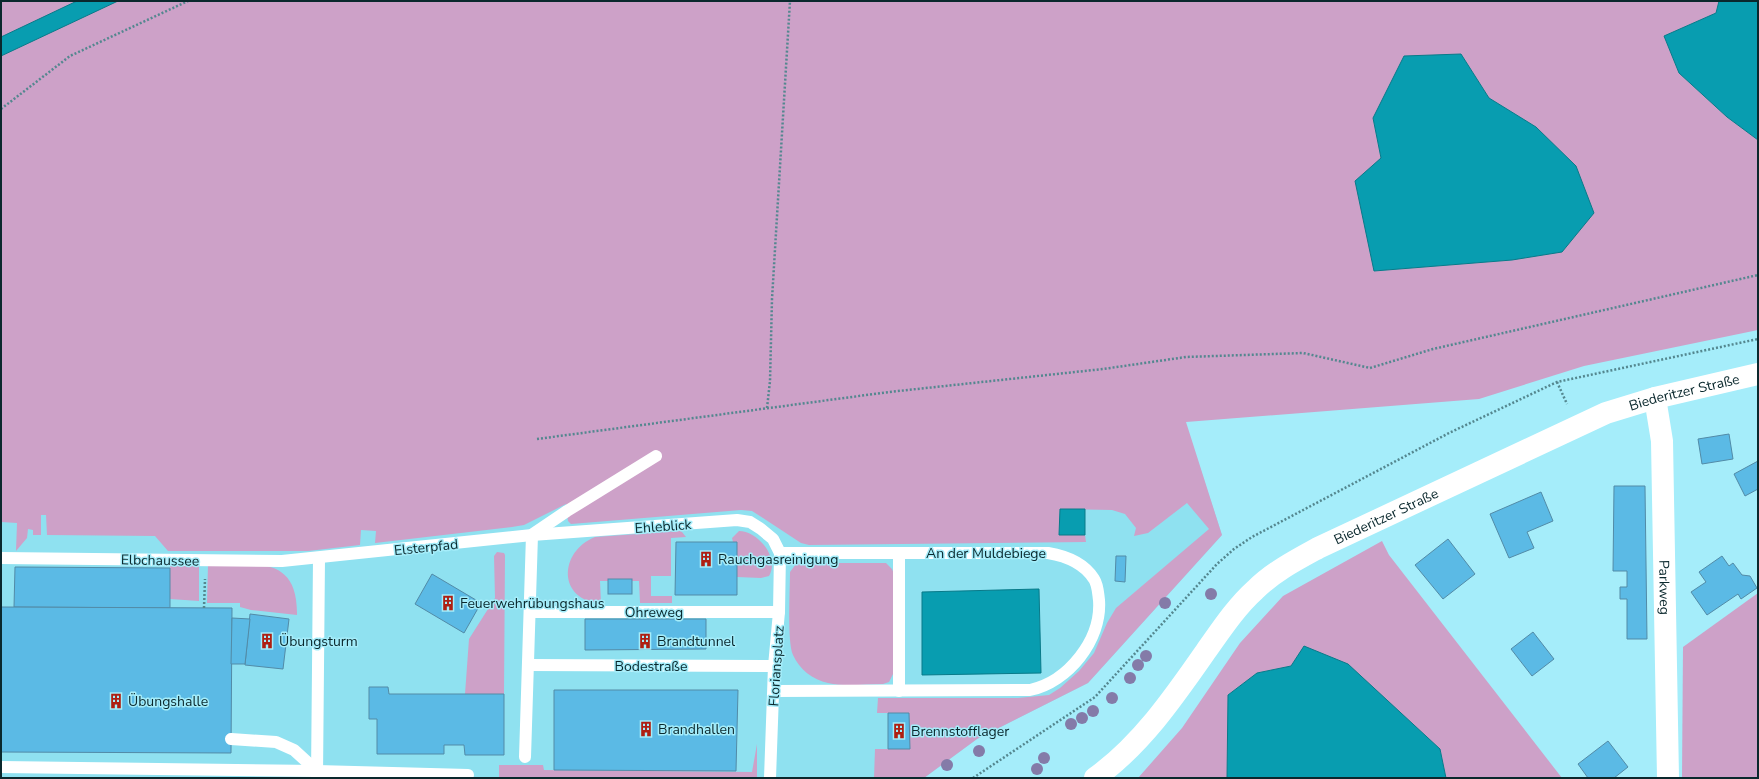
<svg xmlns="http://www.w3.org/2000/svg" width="1759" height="779" font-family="'Nunito Sans',sans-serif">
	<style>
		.built { fill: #8fe1f0 }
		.green { fill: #cda1c8; fill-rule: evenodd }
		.water { fill: #089db0; stroke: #097a89 }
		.building { fill: #5bbae5; stroke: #528ba7 }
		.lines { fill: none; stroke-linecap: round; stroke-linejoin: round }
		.path { stroke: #54878f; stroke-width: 2.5; stroke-dasharray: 2 2; stroke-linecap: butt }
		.lane { stroke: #fff; stroke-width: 12 }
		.street { stroke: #fff; stroke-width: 22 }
		.secondary { stroke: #fff; stroke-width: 22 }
		.tree { fill: #847ba8 }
		.labels { text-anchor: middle; stroke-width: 3; stroke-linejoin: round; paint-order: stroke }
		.street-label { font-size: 14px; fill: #0a282d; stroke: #a5edfa }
		.poi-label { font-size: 14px; fill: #0a282d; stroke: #a5edfa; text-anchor: start }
	</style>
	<rect width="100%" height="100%" fill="#a5edfa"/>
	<path class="built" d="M1185,422L1222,535L1088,683L977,739L924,778H1V497Z"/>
	<g class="green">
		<path d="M1,1H1719L1716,13L1664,36L1679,73L1727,117L1758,140V330L1584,366L1479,399L1186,422L1222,535L1088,683L977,739L924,778H874L875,749H888V713H877L878,698H1018L1049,695L1060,688L1079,671L1094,653L1107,623L1116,608L1209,529L1187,503L1148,533L1134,536L1136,528L1125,514L1112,510L1060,509L1059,534L1085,535L1086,542L809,545L801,543L763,518L752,511L741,510L571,524L568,521L566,504L524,525L512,527L375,543L376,531L361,530L360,545L308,551H168L155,536L47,535L46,515H41V535H33V530L28,529L27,538L16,551L17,523L1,522ZM1461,54L1489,98L1536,127L1512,260L1374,271L1381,158L1373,118Z"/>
		<path d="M680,531L682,532L686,537L671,538V576H651V596H672V603H640L639,581H600L601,603C558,601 558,552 595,537Z"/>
		<path d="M739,531C758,531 780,558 769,576L761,578L737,577V542H733L732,538Z"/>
		<path d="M1382,541L1389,555L1562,778H1446L1440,749L1395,708L1291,666L1257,673L1228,695L1227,778H1138L1182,728L1240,643L1283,596Z"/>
		<path d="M497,552L504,553L505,555L504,694H465L469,639L495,598L494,556Z"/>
		<path d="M803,563H886L892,569L894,574V672L889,682L883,684C865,684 845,687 828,683C813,680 799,669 793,655C787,641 790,590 790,572L796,564Z"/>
		<path d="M170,564L199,565V601L170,599Z"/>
		<path d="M208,565C252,565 298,553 297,615L251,610L240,607V603H207Z"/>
		<path d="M1758,593V778H1682L1683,647Z"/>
		<path d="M757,744V778H499V765H543L544,770L752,772Z"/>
		<path d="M1,777L252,778H1Z"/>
	</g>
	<g class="water">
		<path d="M77,1H118L1,56V37Z"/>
		<path d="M1719,1H1758V140L1727,117L1679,73L1664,36L1716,13Z"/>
		<path d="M1461,54L1489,98L1536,127L1576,166L1594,213L1562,252L1512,260L1374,271L1355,181L1381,158L1373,118L1404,56Z"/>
		<path d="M1060,509H1085V535H1059Z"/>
		<path d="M1039,589L1041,673L922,675V592Z"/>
		<path d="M1304,646L1348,664L1440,749L1446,778H1227L1228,695L1257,673L1291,666Z"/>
	</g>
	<g class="building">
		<path d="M1729,434L1733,459L1702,464L1698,439Z"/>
		<path d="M1758,461V489L1745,496L1734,474Z"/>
		<path d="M1614,486H1645L1647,639H1627V599H1620V587H1627V571H1613Z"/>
		<path d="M1541,492L1553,521L1527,532L1534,548L1509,558L1490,514Z"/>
		<path d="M1448,539L1475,574L1443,599L1415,565Z"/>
		<path d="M676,542H737V595H675Z"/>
		<path d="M1116,556H1126L1125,582L1115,581Z"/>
		<path d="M1722,556L1729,566L1733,563L1742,575L1750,576L1757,588L1741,599L1738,594L1707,615L1691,592L1706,582L1699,572Z"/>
		<path d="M15,567L170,568V608L14,607Z"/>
		<path d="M432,574L481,603L464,633L415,604Z"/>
		<rect x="608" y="579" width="24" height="15"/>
		<path d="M1,607L232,608L231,753L1,752Z"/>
		<path d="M250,614L289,619L283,669L245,665Z"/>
		<path d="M232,618L250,619L245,664H231Z"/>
		<path d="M585,619H706V649L585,650Z"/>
		<path d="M1533,632L1554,659L1532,676L1511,649Z"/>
		<path d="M369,687H388L389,694H504V755H465L464,745H444V754H377V719H369Z"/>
		<path d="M554,690H738L736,771L554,770Z"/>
		<path d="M888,713H909L910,749H888Z"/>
		<path d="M1608,741L1628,767L1614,778H1588L1578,764Z"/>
	</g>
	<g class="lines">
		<g class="path">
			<path d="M1,109L70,56L188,1"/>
			<path d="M1557,382L1567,404"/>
			<path d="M767,408L770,381L772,299L790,1"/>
			<path d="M537,439L889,392L1103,369L1186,357L1303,353L1370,368L1433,349L1758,275"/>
			<path d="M204,608L205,579"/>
			<path d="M973,778L1095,697L1217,564L1234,549L1252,537L1449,433L1557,382L1758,339"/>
		</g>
		<g class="lane">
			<path d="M533,534L567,511L656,456"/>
			<path d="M899,553V691"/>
			<path d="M1,558L282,561L532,535L737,520L750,522L761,529L773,539L780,553L779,612L774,666L770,778"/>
			<path d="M530,612H779"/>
			<path d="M528,665L774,666"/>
			<path d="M774,691L1030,690C1068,682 1102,640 1099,600C1098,593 1098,585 1094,579C1084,563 1066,556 1048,553H780"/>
			<path d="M231,739L276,742L294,750L317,771"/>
			<path d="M525,757L532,535"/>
			<path d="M1,767L317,771L468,775"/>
			<path d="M317,777L319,558"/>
		</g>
		<path class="street" id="s1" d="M1655,398L1662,441L1668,778"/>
		<path class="secondary" id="s2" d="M1095,778C1141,745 1174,697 1206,651C1221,630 1236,607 1255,590C1273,572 1296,560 1318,548L1606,413L1655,398L1758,374"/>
	</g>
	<g class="tree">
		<circle cx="1211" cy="594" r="6"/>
		<circle cx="1165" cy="603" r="6"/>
		<circle cx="1146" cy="656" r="6"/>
		<circle cx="1138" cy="665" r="6"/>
		<circle cx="1130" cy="678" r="6"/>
		<circle cx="1112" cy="698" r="6"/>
		<circle cx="1093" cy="711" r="6"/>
		<circle cx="1082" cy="718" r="6"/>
		<circle cx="1071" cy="724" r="6"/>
		<circle cx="979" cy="751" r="6"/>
		<circle cx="1044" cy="758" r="6"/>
		<circle cx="947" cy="765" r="6"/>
		<circle cx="1037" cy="769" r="6"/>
	</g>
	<defs>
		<g id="building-bare" transform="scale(1.2)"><path d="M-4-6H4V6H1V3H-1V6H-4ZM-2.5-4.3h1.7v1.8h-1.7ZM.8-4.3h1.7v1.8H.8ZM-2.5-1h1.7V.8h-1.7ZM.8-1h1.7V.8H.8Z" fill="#ae1f12" stroke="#a5edfa" stroke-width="2.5" paint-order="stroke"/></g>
	</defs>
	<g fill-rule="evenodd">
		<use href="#building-bare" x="706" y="559"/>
		<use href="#building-bare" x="448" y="603"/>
		<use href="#building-bare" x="267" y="641"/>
		<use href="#building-bare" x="645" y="641"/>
		<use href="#building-bare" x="116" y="701"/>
		<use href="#building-bare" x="646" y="729"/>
		<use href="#building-bare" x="899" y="731"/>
	</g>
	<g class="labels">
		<g class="street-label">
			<text dy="5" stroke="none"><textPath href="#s2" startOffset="723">Biederitzer Straße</textPath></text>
			<text dy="5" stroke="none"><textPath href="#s2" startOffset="399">Biederitzer Straße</textPath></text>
			<text transform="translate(663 526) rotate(-4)" y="5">Ehleblick</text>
			<text transform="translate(426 547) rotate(-6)" y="5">Elsterpfad</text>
			<text x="986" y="558">An der Muldebiege</text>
			<text transform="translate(160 560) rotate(1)" y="5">Elbchaussee</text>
			<text dy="5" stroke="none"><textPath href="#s1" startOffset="190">Parkweg</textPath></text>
			<text x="654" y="617">Ohreweg</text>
			<text x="651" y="671">Bodestraße</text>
			<text transform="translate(776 666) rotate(-86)" y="5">Floriansplatz</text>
		</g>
		<g class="poi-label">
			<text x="718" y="564">Rauchgasreinigung</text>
			<text x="460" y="608">Feuerwehrübungshaus</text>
			<text x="279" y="646">Übungsturm</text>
			<text x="657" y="646">Brandtunnel</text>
			<text x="128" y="706">Übungshalle</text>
			<text x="658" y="734">Brandhallen</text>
			<text x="911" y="736">Brennstofflager</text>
		</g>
	</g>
	<rect width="1759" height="779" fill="none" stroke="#0a282d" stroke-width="4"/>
</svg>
